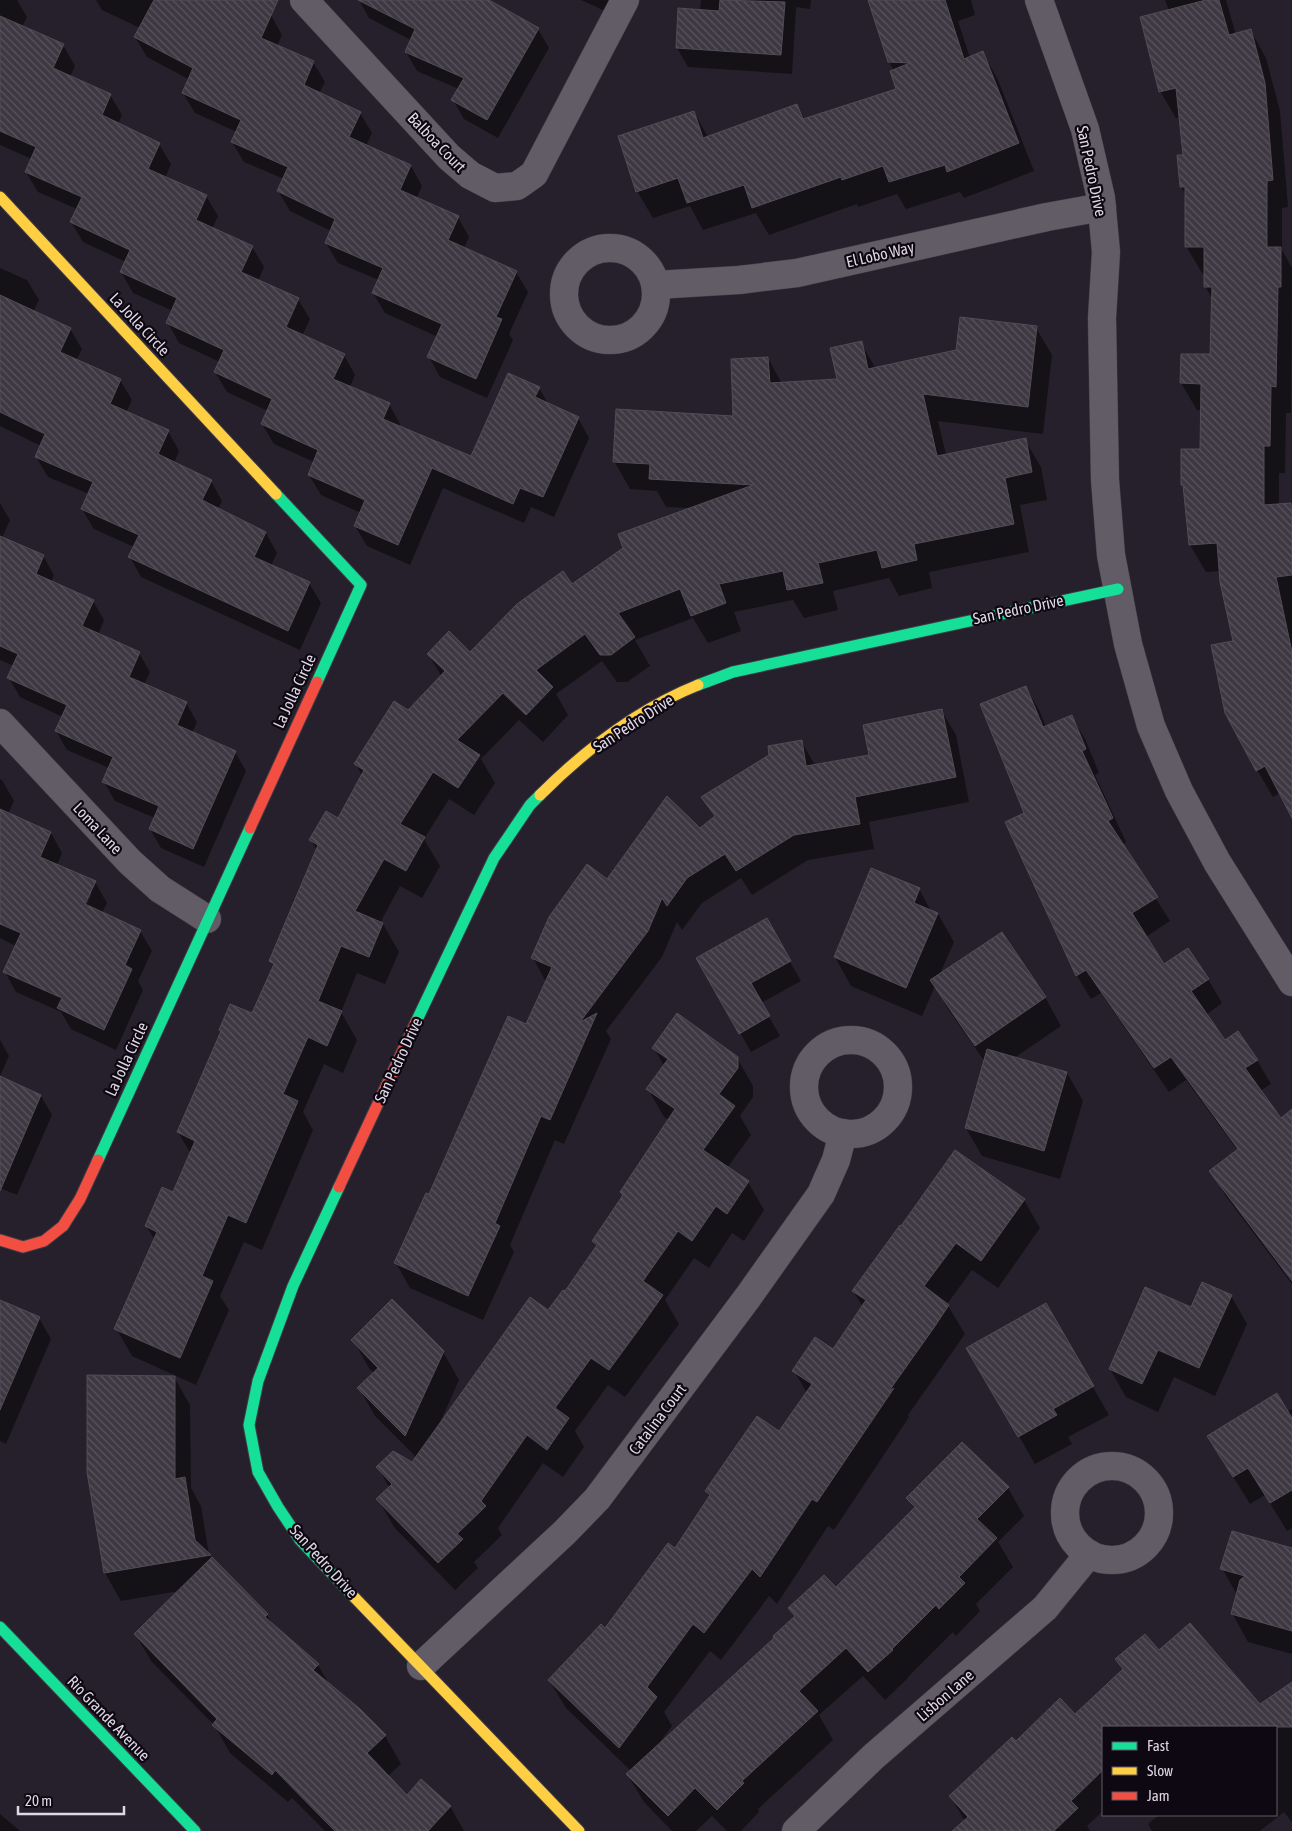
<svg xmlns="http://www.w3.org/2000/svg" width="1292" height="1831" font-family="'Asap Condensed',sans-serif">
	<style>
		.shadow { fill: #0007; fill-rule: evenodd }
		.building { fill: url(#building-back-hatch); stroke: #524c57 }
		.lines { fill: none; stroke-linecap: round; stroke-linejoin: round }
		.street-casing { stroke: #413b46; stroke-width: 29 }
		.fast-casing { stroke: #413b46; stroke-width: 13 }
		.slow-casing { stroke: #413b46; stroke-width: 13 }
		.jam-casing { stroke: #413b46; stroke-width: 13 }
		.street { stroke: #615c66; stroke-width: 28 }
		.fast { stroke: #16e098; stroke-width: 11 }
		.slow { stroke: #ffcf43; stroke-width: 11 }
		.jam { stroke: #f24e42; stroke-width: 11 }
		.labels { text-anchor: middle; stroke-width: 4.5; stroke-linejoin: round; paint-order: stroke }
		.street-label { font-size: 16px; fill: #dfd7e6; stroke: #0d0811 }
	</style>
	<defs>
		<pattern id="building-back-hatch" width="6" height="6" patternUnits="userSpaceOnUse" patternTransform="scale(1.25)"><rect width="6" height="6" fill="#3e3842"/><path d="M-1 5l2 2M0 0l6 6M5-1l2 2" fill="none" stroke="#59545d"/></pattern>
	</defs>
	<rect width="100%" height="100%" fill="#26202c"/>
	<g class="shadow">
		<path d="M0,0H17L27,17L22,27L63,45L75,66L70,77L110,95L122,115L118,124L159,144L171,164L165,178L206,196L218,216L212,229L252,247L264,267L258,281L298,299L310,319L302,336L344,355L355,375L350,387L389,404L400,424L399,427L472,458L539,388L549,405L578,418L589,438L554,517L531,507L524,523L443,488L410,565L367,546L355,526L361,513L321,495L309,475L314,462L274,444L262,424L268,411L227,392L215,372L220,362L179,343L168,323L173,311L133,293L121,272L126,262L83,242L71,222L77,209L38,192L26,172L32,159L0,145Z"/>
		<path d="M96,0H240L271,15L282,35L277,46L313,62L325,82L319,94L360,113L372,133L366,146L411,166L422,186L416,199L458,217L469,237L464,248L516,272L528,292L509,334L513,340L487,398L440,377L429,357L438,337L385,313L373,293L379,280L338,263L326,243L331,231L290,211L278,191L284,179L244,162L232,142L237,132L195,113L183,93L190,80L147,57L135,37L140,28L102,10Z"/>
		<path d="M359,0H487L538,29L549,48L498,138L464,119L453,100L459,89L417,71L406,52L411,40L369,18Z"/>
		<path d="M581,0H612L607,12Z"/>
		<path d="M701,0H811L810,9L796,7L792,74L688,67L677,48L700,11Z"/>
		<path d="M869,0H971L975,15L958,21L970,58L983,53L998,80L1034,171L964,198L960,192L906,209L897,194L858,207L857,204L769,235L756,213L703,230L690,206L653,218L637,191L694,112L708,137L797,106L805,120L898,90L894,71L889,61Z"/>
		<path d="M1165,0H1226L1236,35L1251,31L1266,58L1280,111L1288,207L1282,208V250L1292,268L1291,413H1286L1285,473H1279V505L1290,504L1292,508V815L1280,793L1273,797L1257,770L1221,571L1206,572L1190,545L1184,488L1182,485L1202,450V410H1197L1181,383L1211,355L1213,300L1205,286V273H1202L1186,246V195L1181,187L1179,156H1184L1180,117L1176,118L1160,91L1169,11Z"/>
		<path d="M0,268L27,280L39,300L33,312L70,329L82,349L76,361L120,380L132,400L126,413L168,431L179,451L174,463L211,481L222,501L218,509L266,533L277,553L271,566L309,583L321,603L300,650L141,577L130,557L134,547L94,529L82,509L89,494L48,477L36,457L41,446L0,426Z"/>
		<path d="M1036,328L1052,355L1043,434L938,421L946,455L1025,440L1041,467L1047,500L1020,505L1029,552L929,572L932,588L899,596L889,578L833,591L838,610L804,618L793,600L734,612L741,631L708,643L693,618L635,640L650,666L627,682H617L602,661L556,694L568,715L543,742L519,720L481,759L495,783L474,815L449,799L424,839L440,866L422,898L400,886L380,923L383,924L399,952L385,984L357,973L341,1012L357,1040L343,1073L324,1064L303,1112L313,1130L262,1250L244,1242L220,1296L229,1310L196,1385L132,1356L116,1328L155,1240L146,1226L173,1194L191,1154L178,1132L222,1033L220,1030L253,1015L274,967L270,961L317,851L311,840L339,820L362,776L356,764L442,677L428,654H470L572,586L693,508L666,507L657,491L630,489L614,461L735,417L768,358L782,384L838,381L861,343L876,369L957,351Z"/>
		<path d="M0,503L10,520L2,538L43,556L54,575L51,582L93,601L104,620L98,635L139,653L150,672L144,685L186,703L197,722L192,733L235,752L246,771L204,867L161,848L150,829L155,818L115,801L104,782L109,768L67,750L56,731L63,717L20,697L9,678L14,666L0,660Z"/>
		<path d="M1026,687L1040,712L1046,727L1072,717L1086,741L1099,773L1095,775L1126,842L1122,845L1170,921L1146,937L1164,966L1208,979L1222,1003L1206,1015L1224,1042L1257,1060L1271,1084L1260,1091L1280,1120L1292,1121V1284L1225,1195L1211,1171L1238,1151L1186,1080L1169,1092L1101,993L1091,999L1077,976L1007,822L1025,814Z"/>
		<path d="M941,710L956,735L969,802L869,822L874,849L808,860L752,895L741,878L702,903L682,930L677,922L662,957L606,1031L611,1039L564,1144L555,1140L510,1245L514,1252L483,1320L410,1288L396,1263L430,1196L527,1025L546,982L533,958L608,880L700,830L715,818L703,798L801,741L815,765L870,756Z"/>
		<path d="M0,779L2,780L14,801L8,814L51,833L62,853L57,865L95,882L107,903L102,913L140,931L152,951L138,981L143,990L116,1050L71,1029L61,1012L16,992L5,972L16,946L0,938ZM89,893H92L84,911L82,910Z"/>
		<path d="M919,889L931,911L938,914L954,942L939,976L1045,997L1061,1026L1014,1058L1067,1073L1083,1101L1060,1179L982,1156L966,1128L985,1062L948,1009L935,986L922,1016L851,986L835,957Z"/>
		<path d="M766,920L801,981L761,1003L780,1036L751,1052L698,958Z"/>
		<path d="M0,1040L9,1056L0,1076Z"/>
		<path d="M654,1048L737,1058L753,1086V1097L740,1116L751,1135L727,1168L748,1182L764,1210L744,1241L732,1233L709,1268L694,1258L665,1300L679,1324L625,1397L608,1385L575,1431L584,1447L563,1477L543,1463L498,1528L502,1535L474,1562L478,1568L455,1590L394,1527L378,1499L389,1487L378,1468L413,1464L417,1458L375,1416L359,1388L374,1373L369,1368L353,1340L443,1352L459,1380L439,1425L549,1312L565,1293L597,1247L593,1241L624,1196L621,1192L670,1121L664,1117L648,1089L664,1066Z"/>
		<path d="M0,1078L41,1096L52,1115L17,1195L0,1188Z"/>
		<path d="M1024,1200L1040,1228L998,1288L972,1270L947,1304L965,1334L908,1415L909,1417L834,1530L828,1526L777,1604L769,1596L721,1660L710,1651L664,1712L672,1726L660,1742L661,1743L775,1638L795,1618L790,1608L836,1589L915,1509L908,1498L1008,1488L1024,1516L998,1542L1013,1567L976,1604L980,1611L956,1636L953,1632L908,1677V1678L885,1700L863,1676L819,1715L833,1740L758,1809L759,1812L741,1831H727L712,1816L696,1831H672L644,1802L627,1774L631,1771L566,1708L549,1680L605,1630L676,1550L710,1498L706,1491L780,1433L807,1393L794,1371L834,1351L863,1307L853,1291Z"/>
		<path d="M1231,1296L1247,1324L1215,1396L1174,1377L1158,1412L1126,1397L1110,1369L1191,1309Z"/>
		<path d="M0,1301L39,1318L51,1339L6,1444L0,1441Z"/>
		<path d="M1045,1304L1109,1415L1068,1437L1072,1444L1035,1464L968,1348Z"/>
		<path d="M174,1377L190,1405L191,1488L201,1506L209,1555L267,1615L274,1626L318,1665L331,1687L385,1736L401,1764L388,1776L407,1797L450,1806L464,1831H325L292,1798L288,1802L230,1753L215,1726L152,1662L135,1634L179,1591L121,1601L105,1573Z"/>
		<path d="M1292,1409V1528L1287,1531L1265,1495L1250,1504L1208,1436L1287,1412Z"/>
		<path d="M1292,1549V1654L1248,1642L1232,1613L1237,1595L1222,1568Z"/>
		<path d="M1159,1651L1260,1706L1292,1684V1822L1284,1812L1260,1831H1152L1148,1824L1159,1815H1276V1727H1103V1811L1087,1826L1090,1831H953L965,1821L950,1796L1015,1742L1075,1716L1123,1671L1117,1659Z"/>
		<path d="M0,1814L20,1831H0Z"/>
	</g>
	<g class="building">
		<path d="M154,0H278L261,38L314,61L304,85L361,112L349,137L411,165L400,190L459,216L448,240L517,271L496,317L502,319L476,379L427,357L442,324L372,293L383,268L325,243L335,219L277,191L288,167L231,142L241,120L182,93L193,68L134,37Z"/>
		<path d="M358,0H489L539,28L487,120L451,100L464,78L405,52L415,29Z"/>
		<path d="M720,0L785,2L781,55L676,48L678,8L719,11Z"/>
		<path d="M868,0H945L964,59L983,51L1019,143L947,172L945,165L889,182L883,166L842,180L841,177L752,208L744,185L687,203L678,178L636,192L618,136L694,111L703,138L797,104L803,119L896,89L890,71L910,63L888,62Z"/>
		<path d="M1206,0H1219L1229,35L1251,29L1265,83L1273,180L1267,181V247H1281V287H1278L1276,387L1271,386L1270,446H1264V505L1291,503L1292,518V575L1276,577L1292,652V818L1265,766L1256,771L1225,713L1211,645L1233,641L1220,582L1217,543L1189,545L1183,485H1181V449H1200L1201,384L1180,383L1181,354H1210L1212,287H1204V247H1185V187H1180L1177,155H1183L1176,88L1159,92L1140,17Z"/>
		<path d="M0,16L64,44L53,68L111,94L102,115L160,143L148,169L207,195L196,220L253,246L241,272L299,298L286,327L345,354L333,379L390,403L383,419L471,456L508,373L540,387L535,397L579,417L543,497L520,488L513,504L432,468L398,545L354,526L365,500L308,475L318,450L261,424L272,399L214,372L224,350L166,323L177,298L120,272L130,250L70,222L82,197L25,172L36,147L0,131Z"/>
		<path d="M0,295L71,328L60,352L121,379L110,404L169,430L158,454L212,480L202,500L266,532L254,557L310,582L288,631L128,557L139,535L81,509L93,482L35,457L45,434L0,412Z"/>
		<path d="M960,317L1037,326L1028,407L923,394L937,456L1026,438L1032,472L1005,478L1014,524L914,544L917,560L882,568L877,550L818,563L823,583L787,590L783,571L719,584L726,603L691,616L680,589L618,613L635,637L611,655H600L585,634L536,670L553,687L526,715L503,693L457,740L480,755L458,788L433,772L400,824L425,837L406,871L384,859L355,911L383,923L369,957L341,946L318,1001L342,1011L327,1046L308,1037L283,1094L298,1101L246,1223L228,1215L202,1276L213,1281L180,1358L114,1329L157,1232L145,1226L162,1187L173,1192L195,1141L177,1132L221,1031L219,1030L230,1004L252,1013L274,964L269,961L318,845L309,840L326,811L338,818L364,770L354,764L394,701L408,710L445,671L427,654L449,631L470,652L517,604L563,571L572,584L623,548L618,534L753,485L649,479L650,464L613,462L616,409L733,416L731,359L768,357L770,383L837,379L830,348L862,341L868,369L956,350Z"/>
		<path d="M0,536L44,555L36,574L94,600L82,626L140,652L129,677L187,702L177,725L236,751L193,849L149,829L159,806L102,782L113,757L55,731L67,705L7,678L18,654L0,646Z"/>
		<path d="M1026,686L1043,727L1072,715L1086,749L1082,751L1113,818L1108,821L1158,897L1132,913L1164,964L1188,948L1209,979L1191,991L1225,1040L1238,1031L1258,1060L1245,1068L1281,1118L1292,1109V1281L1209,1171L1238,1149L1171,1057L1154,1068L1086,970L1076,976L1005,822L1024,813L980,704Z"/>
		<path d="M942,709L956,777L855,797L860,824L794,835L736,871L725,854L687,878L667,906L662,898L648,931L580,1022L597,1013L550,1120L541,1116L495,1223L500,1226L468,1296L394,1263L426,1193L429,1194L508,1016L526,1024L552,967L531,958L549,917L587,864L607,879L667,796L700,828L715,816L701,797L769,755L768,746L802,740L806,766L869,755L863,725Z"/>
		<path d="M0,809L51,832L40,857L96,881L85,904L141,930L125,965L132,969L104,1030L57,1008L62,998L3,972L21,933L0,924Z"/>
		<path d="M871,868L920,888L914,903L938,913L906,988L834,957Z"/>
		<path d="M767,918L791,961L751,983L770,1016L739,1034L696,958Z"/>
		<path d="M1002,932L1046,997L975,1046L930,980Z"/>
		<path d="M677,1013L738,1057V1068L719,1094L735,1106L703,1150L749,1181L727,1214L716,1206L692,1241L678,1231L643,1281L663,1295L642,1325L609,1370L591,1358L555,1408L569,1418L547,1450L527,1435L481,1501L486,1506L457,1534L463,1539L438,1563L376,1499L392,1484L376,1467L393,1451L412,1462L530,1297L548,1310L563,1290L565,1291L597,1245L592,1241L623,1195L620,1192L675,1109L646,1089L668,1059L652,1048Z"/>
		<path d="M987,1049L1067,1072L1044,1151L965,1128Z"/>
		<path d="M0,1076L41,1095L0,1191Z"/>
		<path d="M955,1150L1025,1199L981,1261L956,1243L924,1286L949,1305L933,1329L889,1391L894,1388L817,1502L812,1499L760,1577L752,1569L704,1633L693,1624L647,1687L657,1697L619,1748L548,1680L601,1624L605,1628L668,1543L675,1548L710,1495L705,1491L757,1416L779,1431L812,1384L792,1371L815,1337L833,1349L866,1300L852,1291L900,1225L901,1226Z"/>
		<path d="M1202,1282L1232,1295L1199,1368L1158,1350L1142,1384L1109,1369L1145,1287L1191,1307Z"/>
		<path d="M392,1299L444,1351L405,1436L357,1388L378,1368L351,1340Z"/>
		<path d="M0,1300L40,1317L0,1410Z"/>
		<path d="M1046,1303L1094,1386L1053,1409L1057,1415L1018,1437L966,1348Z"/>
		<path d="M87,1375L175,1376V1479L185,1477L195,1540L211,1555L104,1573L87,1472Z"/>
		<path d="M1277,1393L1292,1418V1490L1270,1503L1248,1468L1233,1477L1207,1436Z"/>
		<path d="M962,1442L1009,1487L977,1519L997,1538L959,1577L965,1583L939,1609L936,1605L892,1649L893,1650L868,1672L846,1648L799,1691L818,1711L742,1781L744,1783L717,1810L695,1788L668,1816L626,1774L774,1638L773,1636L795,1616L788,1608L824,1575L836,1587L915,1507L906,1498Z"/>
		<path d="M1232,1531L1292,1548V1631L1231,1614L1240,1580L1245,1576L1220,1569Z"/>
		<path d="M212,1557L268,1614L265,1617L319,1664L313,1670L359,1708L386,1735L367,1753L407,1795L421,1779L451,1806L428,1831H335L275,1770L272,1775L212,1725L217,1719L134,1634Z"/>
		<path d="M1190,1623L1260,1704L1292,1682V1727H1103V1770L1071,1801L1078,1808L1054,1831H952L968,1817L949,1796L1012,1737L1016,1741L1060,1698L1075,1714L1123,1669L1115,1659L1145,1634L1159,1650Z"/>
	</g>
	<g class="lines">
		<g class="street-casing">
			<g id="street">
				<path d="M304,0L449,157L470,175L495,188L517,186L534,174L625,0"/>
				<path d="M1039,0L1085,129L1101,198L1106,252L1102,318L1105,480L1111,555L1128,644L1151,726L1179,791L1217,862L1292,982"/>
				<circle cx="610" cy="294" r="46"/>
				<path d="M656,285L739,280L797,273L1047,217L1102,207"/>
				<path d="M0,723L130,862L160,889L207,919"/>
				<circle cx="851" cy="1087" r="47"/>
				<circle cx="1112" cy="1513" r="47"/>
				<path d="M421,1666L564,1533L597,1499L748,1297L821,1194L836,1160L843,1133"/>
				<path d="M796,1831L873,1757L1045,1608L1089,1554"/>
			</g>
		</g>
		<g class="fast-casing">
			<g id="fast">
				<path d="M276,494L361,585L317,682"/>
				<path d="M698,685L733,672L1118,589"/>
				<path d="M416,1022L494,858L530,805L540,795"/>
				<path d="M98,1160L250,828"/>
				<path d="M339,1187L293,1286L258,1381L249,1425L258,1472L278,1507L300,1540L355,1598"/>
				<path d="M0,1627L195,1831"/>
			</g>
		</g>
		<g class="slow-casing">
			<g id="slow">
				<path d="M0,197L276,494"/>
				<path d="M540,795C585,750 638,709 698,685"/>
				<path d="M355,1598L579,1831"/>
			</g>
		</g>
		<g class="jam-casing">
			<g id="jam">
				<path d="M250,828L317,682"/>
				<path d="M339,1187L416,1022"/>
				<path d="M0,1240L23,1247L44,1241L63,1226L80,1199L98,1160"/>
			</g>
		</g>
		<use href="#street" class="street"/>
		<use href="#fast" class="fast"/>
		<use href="#slow" class="slow"/>
		<use href="#jam" class="jam"/>
	</g>
	<g class="labels">
		<g class="street-label">
			<text transform="translate(437 142) rotate(46)" y="6">Balboa Court</text>
			<text transform="translate(1092 171) rotate(78)" y="6">San Pedro Drive</text>
			<text transform="translate(880 254) rotate(-13)" y="6">El Lobo Way</text>
			<text transform="translate(140 324) rotate(47)" y="6">La Jolla Circle</text>
			<text transform="translate(1018 609) rotate(-12)" y="6">San Pedro Drive</text>
			<text transform="translate(294 691) rotate(-65)" y="6">La Jolla Circle</text>
			<text transform="translate(633 723) rotate(-33)" y="6">San Pedro Drive</text>
			<text transform="translate(98 828) rotate(47)" y="6">Loma Lane</text>
			<text transform="translate(126 1059) rotate(-65)" y="6">La Jolla Circle</text>
			<text transform="translate(398 1060) rotate(-65)" y="6">San Pedro Drive</text>
			<text transform="translate(657 1419) rotate(-53)" y="6">Catalina Court</text>
			<text transform="translate(324 1561) rotate(48)" y="6">San Pedro Drive</text>
			<text transform="translate(945 1695) rotate(-41)" y="6">Lisbon Lane</text>
			<text transform="translate(109 1718) rotate(46)" y="6">Rio Grande Avenue</text>
		</g>
	</g>
	<rect x="1102" y="1726" width="175" height="90" fill="#0d0811" stroke="#615b66"/>
	<rect x="1112" y="1742" width="25" height="8" fill="#16e098" stroke="#615b66"/>
	<text x="1147" y="1751" font-size="15" fill="#dfd7e6">Fast</text>
	<rect x="1112" y="1767" width="25" height="8" fill="#ffcf43" stroke="#615b66"/>
	<text x="1147" y="1776" font-size="15" fill="#dfd7e6">Slow</text>
	<rect x="1112" y="1792" width="25" height="8" fill="#f24e42" stroke="#615b66"/>
	<text x="1147" y="1801" font-size="15" fill="#dfd7e6">Jam</text>
	<path d="M18 1806v8h106v-8" fill="none" stroke="#dfd7e6" stroke-width="2.5"/>
	<text x="25" y="1806" font-size="15" fill="#dfd7e6" stroke="#0d0811" stroke-width="4" paint-order="stroke">20 m</text>
</svg>
